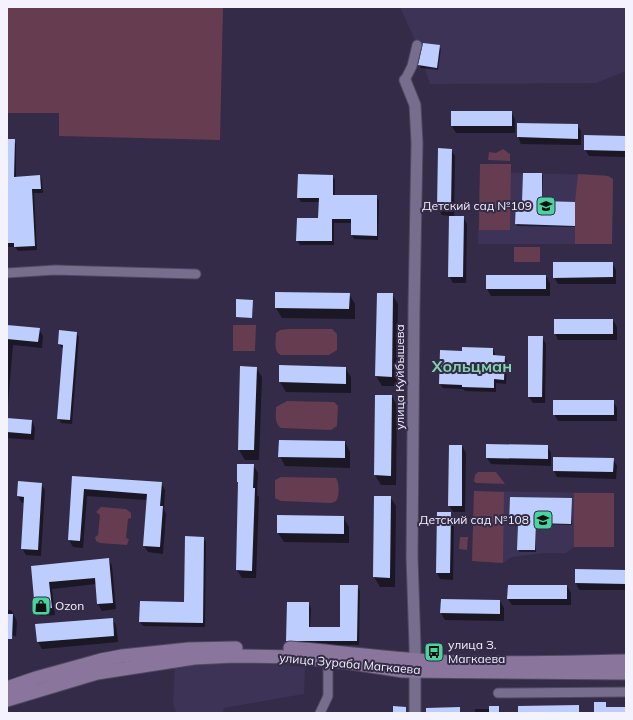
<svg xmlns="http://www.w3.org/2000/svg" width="633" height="720" font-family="Mulish,sans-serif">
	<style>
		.built { fill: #3d3356 }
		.green { fill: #663c50 }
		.shadow { fill: #0007 }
		.building { fill: #bccdfe }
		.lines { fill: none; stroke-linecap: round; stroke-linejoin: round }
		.minor-casing { stroke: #4f495e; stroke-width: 11 }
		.tertiary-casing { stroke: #4f495e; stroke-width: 13 }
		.secondary-casing { stroke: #4f495e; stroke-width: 15 }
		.minor { stroke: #776e8e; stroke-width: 9 }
		.tertiary { stroke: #776e8e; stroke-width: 11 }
		.secondary { stroke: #8a759c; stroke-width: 13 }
		.labels { text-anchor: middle; stroke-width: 4; stroke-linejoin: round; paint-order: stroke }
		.poi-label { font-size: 12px; fill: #f4f2fd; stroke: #332b47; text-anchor: end }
		.street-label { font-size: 12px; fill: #f4f2fd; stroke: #332b47 }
		.district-label { font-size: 16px; font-weight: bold; fill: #80d5af; stroke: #332b47 }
	</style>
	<rect width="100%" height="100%" fill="#332b47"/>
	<g class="built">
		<path d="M400,7H626V71L596,83L430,84L417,45Z"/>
		<path d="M480,164H511V173L604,175L611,177L613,182L612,244H478Z"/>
		<path d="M474,491L614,493V547H574L566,553H545L512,557L503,563L472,561Z"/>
		<path d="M254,662L305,667L304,694L224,708L223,713H176L173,703L175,666Z"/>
	</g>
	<g class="green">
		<path d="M7,7H223L220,140L59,136V113H7Z"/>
		<path d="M503,149L510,154V161L488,160L489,152L496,153Z"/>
		<path d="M480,164H511L510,230H479Z"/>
		<path d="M578,174L608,176L613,179L612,244H575V202Z"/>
		<rect x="514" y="247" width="26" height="15"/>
		<path d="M233,325H256L255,351H233Z"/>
		<path d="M289,329H332L337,334V350L329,355H281C273,351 276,341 276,333L280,330Z"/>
		<path d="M287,401L334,402L338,406L337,426L331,430L281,428C274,423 276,415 276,407Z"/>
		<path d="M478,472H496L505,484L476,483L474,481L475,475Z"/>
		<path d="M281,477L336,478C339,482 340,496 336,501C334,502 332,503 330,503L281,501L275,498V480Z"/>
		<path d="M474,491L504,492L503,563L472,561Z"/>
		<rect x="574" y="493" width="40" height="54"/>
		<path d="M101,507L126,509L131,513V518L128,519L126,538L129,539L127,545L100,543L96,541L95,537L98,535L100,515L96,512Z"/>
		<path d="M460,537H468L467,550L459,549Z"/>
	</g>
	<g class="shadow">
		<path d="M439,46L441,49L438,70L421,68L419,65Z"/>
		<path d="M511,112L515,119V133H456L452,126Z"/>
		<path d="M518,124L577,125L581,131V145L521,144L518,137Z"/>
		<path d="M626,137V157L589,156L585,149Z"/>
		<path d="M7,140H14L16,144V178L40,176L42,180L43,193H34L37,250L18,251L15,247H7Z"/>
		<path d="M451,150L455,156L454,217H463L467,224L466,283H453L449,276L450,216L442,215L438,209Z"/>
		<path d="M542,174L543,176L542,202L575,203V227L517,226V203H523Z"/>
		<path d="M332,176L335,180V196H376L379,201L378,240L354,239L352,235V223H334V245H300L297,240L319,219L320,202H301L298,197Z"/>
		<path d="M612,263L616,270V284H558L554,277Z"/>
		<path d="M546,276L550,283V296H491L487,289Z"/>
		<path d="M349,294L355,304V319L282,318L276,308Z"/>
		<path d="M378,294H392L398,304L397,386H382L376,376Z"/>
		<path d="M613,320L617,327V340H558L555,333Z"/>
		<path d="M7,326L39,329L43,336L42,348L13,345L7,416Z"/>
		<path d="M76,333L79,337L72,424L61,423L58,418L64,348H62L59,344Z"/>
		<path d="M542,337L546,344L545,403H533L529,397Z"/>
		<path d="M493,349L495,353V356L504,357L507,361L506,384L496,383V392L465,391L463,389L443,388L440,384L463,352Z"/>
		<path d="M256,368L262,377L259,460H245L239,450Z"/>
		<path d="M345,368L351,377V393L286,392L280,382Z"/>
		<path d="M376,396H392L397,406L396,485H381L375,475Z"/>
		<path d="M613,401L617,408V421H558L554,414Z"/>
		<path d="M7,419L32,421L35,428L34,440L7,438Z"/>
		<path d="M345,442L350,452V468L285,466L280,456Z"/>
		<path d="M462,446L466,453L465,512H453L449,505Z"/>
		<path d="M547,446L551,453V466L491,464L487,458Z"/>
		<path d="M613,459L617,466L616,479L557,477L554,471Z"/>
		<path d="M253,465L258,473L257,495L259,497L256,578H242L237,570Z"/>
		<path d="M73,477L161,483L165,490L164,509L166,514L163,554L148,552L144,546L147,500L87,496L83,548L73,547L69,540Z"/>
		<path d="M41,484L45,490L41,556L26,555L22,548L25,503H22L18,496Z"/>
		<path d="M390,497L396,506L395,587H380L374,577Z"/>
		<path d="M571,499L572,525L536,524V552H519V526H511L510,524Z"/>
		<path d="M450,513L454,520L453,580L440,579L437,573Z"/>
		<path d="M343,517L349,527V543L284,542L278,533Z"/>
		<path d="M203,538L206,542L205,627L143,626L140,622L185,603Z"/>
		<path d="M109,559L112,566L116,609L102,611L98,604L96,584L52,589L55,615L40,616L36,609L32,567Z"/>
		<path d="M576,570L626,571V590H579L576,583Z"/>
		<path d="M357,586L360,591L359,645H290L287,640L308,603L311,608L310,628H341Z"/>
		<path d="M567,586L571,593V605H512L508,599Z"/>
		<path d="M500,601L504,608V621L445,620L441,613Z"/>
		<path d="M7,608L8,610H11L15,617L17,622L16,636L7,635Z"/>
		<path d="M112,619L116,625L118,642L42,649L38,642L36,625Z"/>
		<path d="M499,707L500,713H475V709H490Z"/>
	</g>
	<g class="building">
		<path d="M423,43L440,45L437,68L418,65Z"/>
		<rect x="451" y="111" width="61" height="15"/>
		<path d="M517,123L578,124V139L517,137Z"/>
		<path d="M584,135L626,136V151L584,150Z"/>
		<path d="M7,139H15L14,177L40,175L41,189H32L35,246L14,247V243H7Z"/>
		<path d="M438,148L452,149L451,209H437Z"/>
		<path d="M523,173H542V201L575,202V226L515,224L516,202H522Z"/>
		<path d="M298,174L333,175V195H377V236L351,235V219H332V241H296L297,218H318L319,198H297Z"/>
		<path d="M449,216H464L463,277H448Z"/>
		<path d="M553,262H613V277L553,278Z"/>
		<rect x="486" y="275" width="60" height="14"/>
		<path d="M275,292L350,293L349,309L275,308Z"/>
		<path d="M377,293H393L392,377L375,376Z"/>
		<path d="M236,299L253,300L252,318L236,317Z"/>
		<rect x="554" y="319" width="59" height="15"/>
		<path d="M7,325L40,328L38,342L7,339Z"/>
		<path d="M59,330L77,332L70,420L57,419L63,345L58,344Z"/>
		<path d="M528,336H543L542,397H528Z"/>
		<path d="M462,347L493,348V355L505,356L504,380L494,379V388L462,387V385L439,384L440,350L462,351Z"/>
		<path d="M279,365L346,367V384L279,382Z"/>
		<path d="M240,366L257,367L254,450H238Z"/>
		<path d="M375,395H392L391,476L374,475Z"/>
		<rect x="553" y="400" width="61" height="15"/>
		<path d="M7,418L32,420L31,434L7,432Z"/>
		<path d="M279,440L345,441V458L278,457Z"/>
		<path d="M486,444L548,445V459L486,458Z"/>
		<path d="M449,445H462V506H448Z"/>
		<path d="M553,457L614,458L613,472L553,471Z"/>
		<path d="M237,464H254L253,488H255L252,571L236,570L238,482H237Z"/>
		<path d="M72,476L162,482L160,506H163L160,547L143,546L147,494L84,489L80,541L68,540Z"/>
		<path d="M18,481L42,483L38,550L21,549L24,497L17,496Z"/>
		<path d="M374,496H391L390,578L373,577Z"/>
		<path d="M510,497L572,498L571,524L536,523L535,550H517L518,525H509Z"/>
		<path d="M437,512H451L450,573H436Z"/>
		<path d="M277,515L344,516V534L277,533Z"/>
		<path d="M185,536L204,537L203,623L139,622L140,601L184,602Z"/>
		<path d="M109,558L113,603L97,604L95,578L49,582L52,608L35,610L31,566Z"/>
		<path d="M575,569L626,570V584L575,583Z"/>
		<path d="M340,585H358L357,641H286L287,602H309V627H340Z"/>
		<path d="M508,585H567V599H507Z"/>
		<path d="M441,599L500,600V614L440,613Z"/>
		<path d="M7,614H13L12,639H7Z"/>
		<path d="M113,618L114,636L37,642L35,624Z"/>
		<path d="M594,702H606V707H626V713H594Z"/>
		<path d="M579,705V713H518V706Z"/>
		<path d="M393,706L406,707V713H393Z"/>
		<rect x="489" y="706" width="10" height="7"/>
		<path d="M460,707V713H426V708Z"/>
	</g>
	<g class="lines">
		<g class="minor-casing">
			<g id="minor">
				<path d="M405,80L412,66L417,45"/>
				<path d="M7,273L55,270L196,274"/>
				<path d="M498,693L626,692"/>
				<path d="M320,713L328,696V661"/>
			</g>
		</g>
		<g class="tertiary-casing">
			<path id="tertiary" d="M405,80L415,105L417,143L414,309L412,557L415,647V713"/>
		</g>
		<g class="secondary-casing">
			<g id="secondary">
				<path d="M290,648C343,652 396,660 450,662C509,664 567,662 626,661"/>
				<path d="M7,688L36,678L101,660L122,656L189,649L236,648"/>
				<path d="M7,700L97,673L194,658L235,656L295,657L351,663L403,671L626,673"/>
			</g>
		</g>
		<use href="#minor" class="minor"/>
		<use href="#tertiary" class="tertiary"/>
		<use href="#secondary" class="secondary"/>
	</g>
	<defs>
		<g id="school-square" transform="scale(1)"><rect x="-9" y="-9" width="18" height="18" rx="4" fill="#47d49e" stroke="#332b47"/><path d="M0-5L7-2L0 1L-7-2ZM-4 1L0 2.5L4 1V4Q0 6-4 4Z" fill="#111"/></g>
		<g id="shop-square" transform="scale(1)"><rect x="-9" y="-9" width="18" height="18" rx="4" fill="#47d49e" stroke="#332b47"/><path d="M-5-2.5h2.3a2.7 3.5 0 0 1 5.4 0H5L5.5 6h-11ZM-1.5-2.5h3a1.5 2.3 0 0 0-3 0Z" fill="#111"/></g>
		<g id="bus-square" transform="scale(1)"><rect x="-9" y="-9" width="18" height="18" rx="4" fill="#47d49e" stroke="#332b47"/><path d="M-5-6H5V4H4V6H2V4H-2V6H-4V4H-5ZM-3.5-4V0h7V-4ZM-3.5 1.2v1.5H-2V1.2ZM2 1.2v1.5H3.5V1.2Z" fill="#111"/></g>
	</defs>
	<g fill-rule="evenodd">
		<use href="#school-square" x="546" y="206"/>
		<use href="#school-square" x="543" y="520"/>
		<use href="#shop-square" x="41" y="606"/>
		<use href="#bus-square" x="434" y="652"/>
	</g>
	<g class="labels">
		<g class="poi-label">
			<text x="532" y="210">Детский сад №109</text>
			<text x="529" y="524">Детский сад №108</text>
			<text x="55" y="610" text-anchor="start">Ozon</text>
			<text x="448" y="649" text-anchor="start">улица З.<tspan x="448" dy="14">Магкаева</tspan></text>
		</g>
		<g class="street-label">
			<text transform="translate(400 377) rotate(-90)" y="4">улица Куйбышева</text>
			<text transform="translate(350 664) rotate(5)" y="4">улица Зураба Магкаева</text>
		</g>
		<g class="district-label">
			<text x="472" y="372">Хольцман</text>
		</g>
	</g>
	<rect width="633" height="720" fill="none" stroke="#f4f2fd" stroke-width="16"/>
</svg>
